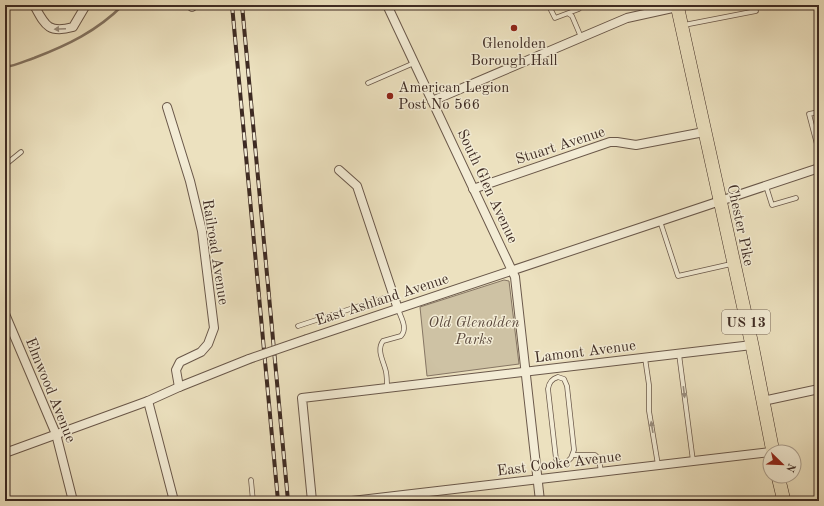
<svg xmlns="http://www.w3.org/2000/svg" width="824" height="506" font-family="'Old Standard TT',serif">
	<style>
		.green { fill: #cec2a4; stroke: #867664 }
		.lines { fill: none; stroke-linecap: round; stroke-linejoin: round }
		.stream { stroke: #837361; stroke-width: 2.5 }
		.lane-casing { stroke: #6a584a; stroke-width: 5.5 }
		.street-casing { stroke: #6a584a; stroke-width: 10 }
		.primary-casing { stroke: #3e2b23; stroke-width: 14 }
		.lane { stroke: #f3ecd5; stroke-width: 4 }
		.street { stroke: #f3ecd5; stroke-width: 8 }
		.primary { stroke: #ece1bf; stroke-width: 13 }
		.rail-casing { stroke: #3e2b23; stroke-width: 4 }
		.rail { stroke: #f3ecd5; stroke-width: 2.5; stroke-dasharray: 8; stroke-linecap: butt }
		.street-bridge-casing { stroke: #6a584a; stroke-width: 10; stroke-linecap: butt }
		.street-bridge { stroke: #f3ecd5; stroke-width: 8 }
		.oneway { fill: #988c7c }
		.poi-dot { fill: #8f2418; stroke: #f3ecd5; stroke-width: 1.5 }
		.labels { text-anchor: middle; stroke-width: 3; stroke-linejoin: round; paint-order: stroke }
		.shield { fill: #f3ecd5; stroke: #746558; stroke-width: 1 }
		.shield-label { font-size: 14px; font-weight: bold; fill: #3e2b23 }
		.poi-label { font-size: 15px; fill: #3e2b23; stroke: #f3ecd5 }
		.street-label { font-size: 15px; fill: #3e2b23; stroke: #f3ecd5 }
		.park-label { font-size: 15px; font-style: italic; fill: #5b493d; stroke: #f3ecd5 }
	</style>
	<rect width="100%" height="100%" fill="#ece1bf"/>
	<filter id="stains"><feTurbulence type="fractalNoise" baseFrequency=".005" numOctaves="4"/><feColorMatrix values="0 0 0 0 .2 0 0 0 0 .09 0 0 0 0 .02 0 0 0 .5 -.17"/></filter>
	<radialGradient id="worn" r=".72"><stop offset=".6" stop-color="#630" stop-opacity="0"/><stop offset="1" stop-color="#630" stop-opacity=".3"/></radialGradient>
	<path class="green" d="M504,280L509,281L519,364L427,376L420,307Z"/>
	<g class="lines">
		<path class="stream" d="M5,67C15,66 25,61 34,58C68,45 97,31 123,5"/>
		<g class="lane-casing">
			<g id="lane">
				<path d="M552,5L550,8L555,18L579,9V5"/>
				<path d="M569,14L572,16L581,37"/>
				<path d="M684,25L756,11"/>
				<path d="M368,83L414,63"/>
				<path d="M819,112L809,114L819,152"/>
				<path d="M5,165L21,152"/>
				<path d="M766,186L772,205L796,198"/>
				<path d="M660,221L678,276L731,264"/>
				<path d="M298,326L393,295"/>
				<path d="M679,354L693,461"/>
				<path d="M645,358L649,385V411L658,465"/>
				<path d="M558,377L564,379L567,386L574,450L571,458L565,464L559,463L556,459L548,389C549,383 551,379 558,377Z"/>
				<path d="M387,388C387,382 387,377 386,372C384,362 376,350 383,341L401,336C408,328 401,318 398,309"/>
				<path d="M573,455H595L599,459L601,472"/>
				<path d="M251,480L253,501"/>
			</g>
		</g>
		<g class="street-casing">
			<g id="street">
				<path d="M34,5C45,25 48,34 73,27L86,5"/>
				<path d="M387,5L515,277L540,501"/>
				<path d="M192,7L194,5"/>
				<path d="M432,101L627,18L677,7"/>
				<path d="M167,107L190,181L202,231L214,328L208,344L201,352L180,362L176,370L179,387"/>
				<path d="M339,170L357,186L398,309"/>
				<path d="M473,189L610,142H617L636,145L704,132"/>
				<path d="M5,314L56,434L73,501"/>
				<path d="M307,339L819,168"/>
				<path d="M148,401L174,501"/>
				<path d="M763,401L819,389"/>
				<path d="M5,453L148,401L179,387L249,359"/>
				<path d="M312,501L302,398L752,345"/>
				<path d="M352,501L770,452"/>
			</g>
		</g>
		<g class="primary-casing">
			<g id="primary">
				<path d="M677,5L752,345L773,452"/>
				<path d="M778,476L784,501"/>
			</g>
		</g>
		<use href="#lane" class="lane"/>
		<use href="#street" class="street"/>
		<use href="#primary" class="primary"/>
		<g class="rail-casing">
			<g id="rail">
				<path d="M232,5L278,501"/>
				<path d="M242,5L288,501"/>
			</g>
		</g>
		<use href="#rail" class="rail"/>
		<g class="street-bridge-casing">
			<path id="street-bridge" d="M249,359L307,339"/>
		</g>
		<use href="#street-bridge" class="street-bridge"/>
	</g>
	<defs><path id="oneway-solid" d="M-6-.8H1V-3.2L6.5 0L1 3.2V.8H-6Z"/></defs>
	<g class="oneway">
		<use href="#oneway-solid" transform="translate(60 29) rotate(177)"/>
		<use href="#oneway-solid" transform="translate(684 392) rotate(83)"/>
		<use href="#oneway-solid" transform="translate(652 427) rotate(-99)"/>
	</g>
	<g class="poi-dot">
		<circle cx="514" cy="28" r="4"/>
		<circle cx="390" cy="96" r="4"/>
	</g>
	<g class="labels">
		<rect class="shield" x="722" y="310" width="48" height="24" rx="3"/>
		<g class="shield-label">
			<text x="746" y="327">US 13</text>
		</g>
		<g class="poi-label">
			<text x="514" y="48">Glenolden<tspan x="514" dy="17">Borough Hall</tspan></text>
			<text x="398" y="92" text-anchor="start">American Legion<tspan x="398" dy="17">Post No 566</tspan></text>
		</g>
		<g class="street-label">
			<text transform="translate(560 145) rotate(-18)" y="5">Stuart Avenue</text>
			<text transform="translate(488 186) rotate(65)" y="5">South Glen Avenue</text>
			<text transform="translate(741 225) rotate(78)" y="5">Chester Pike</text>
			<text transform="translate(216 252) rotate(81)" y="5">Railroad Avenue</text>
			<text transform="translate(382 299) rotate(-18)" y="5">East Ashland Avenue</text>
			<text transform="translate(585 351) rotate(-7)" y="5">Lamont Avenue</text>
			<text transform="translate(51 390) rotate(68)" y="5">Elmwood Avenue</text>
			<text transform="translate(559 463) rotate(-7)" y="5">East Cooke Avenue</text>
		</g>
		<g class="park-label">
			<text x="474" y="327">Old Glenolden<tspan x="474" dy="17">Parks</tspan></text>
		</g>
	</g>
	<rect width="824" height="506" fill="none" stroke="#ece1bf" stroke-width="20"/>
	<rect x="6" y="6" width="812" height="494" fill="none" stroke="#3e2b23" stroke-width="2"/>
	<rect x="10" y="10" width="804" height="486" fill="none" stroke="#3e2b23"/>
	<g transform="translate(782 464) rotate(113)"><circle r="19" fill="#f3ecd5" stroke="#ab9f8e"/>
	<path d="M0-3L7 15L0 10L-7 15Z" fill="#8f2418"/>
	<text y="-6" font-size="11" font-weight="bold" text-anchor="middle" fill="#3e2b23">N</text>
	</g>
	<rect width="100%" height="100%" filter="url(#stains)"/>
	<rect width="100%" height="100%" fill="url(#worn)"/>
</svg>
